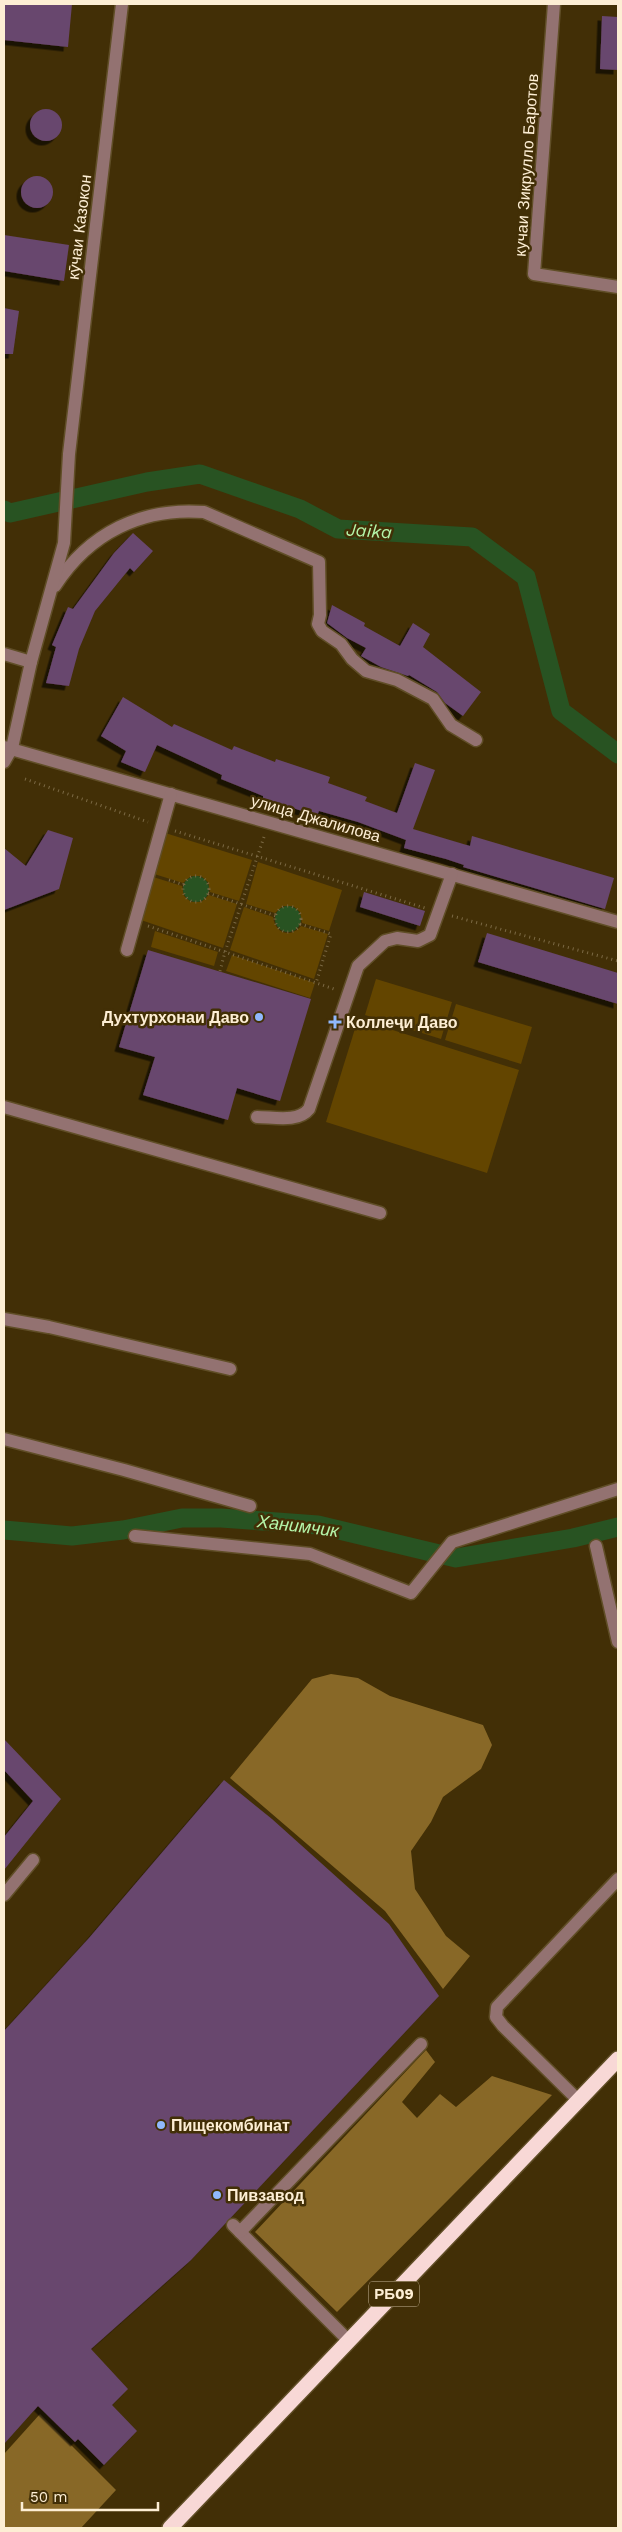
<svg xmlns="http://www.w3.org/2000/svg" width="622" height="2532" font-family="'Work Sans',sans-serif">
	<style>
		.green { fill: #634500 }
		.forest { fill: #886827 }
		.water { fill: #285322 }
		.lines { fill: none; stroke-linecap: round; stroke-linejoin: round }
		.canal { stroke: #285322; stroke-width: 19 }
		.building { fill: #68466e; filter: url(#shadow) }
		.minor-casing { stroke: #604e27; stroke-width: 15 }
		.highway-casing { stroke: #604e27; stroke-width: 18 }
		.path { stroke: #7c6a45; stroke-width: 3; stroke-dasharray: 1 4; stroke-linecap: butt }
		.minor { stroke: #937271; stroke-width: 12 }
		.highway { stroke: #f8d8d6; stroke-width: 15 }
		.poi-dot { fill: #90b8fd; stroke: #422f06; stroke-width: 2 }
		.labels { text-anchor: middle; stroke-width: 5; stroke-linejoin: round; paint-order: stroke }
		.shield { fill: #422f06; stroke: #c5b596; stroke-width: 1 }
		.shield-label { font-size: 15px; font-weight: bold; fill: #fdeed4 }
		.street-label { font-size: 16px; fill: #fdeed4; stroke: #422f06 }
		.poi-label { font-size: 16px; font-weight: bold; fill: #fdeed4; stroke: #422f06; text-anchor: start }
		.water-label { font-size: 18px; font-style: italic; fill: #b5f6aa; stroke: #422f06 }
	</style>
	<defs>
		<filter id="shadow"><feDropShadow dx="-4.5" dy="4.5" stdDeviation="0" flood-color="#0009"/></filter>
	</defs>
	<rect width="100%" height="100%" fill="#422f06"/>
	<g class="green">
		<path d="M162,832L252,860L239,901L210,892L208,882L201,876H191L183,883L151,873Z"/>
		<path d="M258,862L342,890L329,931L302,923L300,912L293,906H283L275,913L246,904Z"/>
		<path d="M150,876L182,886L184,896L191,902H201L209,895L237,904L223,948L138,919Z"/>
		<path d="M244,907L273,917C275,933 290,939 301,926L328,934L314,979L230,950Z"/>
		<path d="M155,931L218,952L214,966L151,947Z"/>
		<path d="M232,955L315,983L310,998L226,971Z"/>
		<path d="M376,979L452,1002L441,1039L365,1015Z"/>
		<path d="M456,1004L532,1027L521,1064L445,1040Z"/>
		<path d="M358,1019L519,1070L487,1173L326,1122Z"/>
	</g>
	<g class="forest">
		<path d="M331,1674L358,1678L390,1696L483,1725L492,1745L481,1769L443,1797L431,1822L411,1851L415,1889L446,1936L470,1956L443,1989L385,1911L230,1778L312,1679Z"/>
		<path d="M426,2050L435,2062L402,2102L417,2118L440,2094L456,2107L492,2076L552,2095L337,2312L255,2232Z"/>
		<path d="M40,2414L116,2490L81,2528H4V2454Z"/>
	</g>
	<g class="water">
		<circle cx="196" cy="889" r="13"/>
		<circle cx="288" cy="919" r="13"/>
	</g>
	<g class="lines">
		<g class="canal">
			<path d="M4,510L10,513L147,482L200,474L300,509L338,529L472,537L526,577L561,711L618,754"/>
			<path d="M4,1530L72,1536L123,1530L182,1518H221L318,1525L456,1558L573,1538L618,1527"/>
		</g>
	</g>
	<g class="building">
		<path d="M4,4H72L68,47L4,40Z"/>
		<path d="M602,16L618,17V70L600,69Z"/>
		<circle cx="46" cy="125" r="16"/>
		<circle cx="37" cy="192" r="16"/>
		<path d="M4,235L69,245L64,281L4,271Z"/>
		<path d="M4,308L19,311L13,354H4Z"/>
		<path d="M133,533L153,551L134,572L130,568L95,611L79,649L69,686L46,683L56,647L52,645L68,607L73,609L114,553Z"/>
		<path d="M332,605L365,623L364,626L400,646L413,623L430,634L423,647L481,692L463,716L445,703L437,692L409,675L408,676L381,667L361,656L366,648L347,638L327,623Z"/>
		<path d="M123,697L172,727L174,724L232,750L234,746L275,762L276,759L330,777L328,783L367,797L365,801L397,813L415,763L435,770L413,829L470,846L472,836L614,878L605,909L463,867L464,865L446,859L404,848L406,840L358,822L319,811L317,816L263,798V796L221,779L222,775L157,745L145,772L121,762L126,751L101,736Z"/>
		<path d="M48,830L73,838L59,889L4,910V848L26,866Z"/>
		<path d="M364,892L425,911L420,926L360,907Z"/>
		<path d="M487,933L618,973V1004L478,962Z"/>
		<path d="M148,950L311,999L280,1101L237,1088L228,1120L143,1095L155,1057L119,1047Z"/>
		<path d="M4,1739L61,1799L4,1870V1837L33,1801L4,1770Z"/>
		<path d="M224,1780L272,1819L389,1924L439,1996L191,2260L91,2349L128,2389L112,2405L137,2431L104,2465L78,2439L75,2442L38,2406L4,2444V2031L89,1938Z"/>
	</g>
	<g class="lines">
		<g class="minor-casing">
			<g id="minor">
				<path d="M554,4L534,274L618,287"/>
				<path d="M55,586C89,533 142,507 204,512L319,562L320,615L318,624L322,631L341,644L352,659L366,671L397,680L433,699L451,725L476,740"/>
				<path d="M4,654L31,662"/>
				<path d="M4,747L618,922"/>
				<path d="M4,762L12,748L31,662L64,543L69,454L122,4"/>
				<path d="M127,950L171,794"/>
				<path d="M4,1107L380,1213"/>
				<path d="M257,1117C273,1117 298,1123 309,1109L358,966L385,941L397,938L418,941L430,935L452,874"/>
				<path d="M4,1319L49,1327L230,1369"/>
				<path d="M4,1439L124,1470L250,1506"/>
				<path d="M135,1536L310,1554L411,1593L452,1542L618,1489"/>
				<path d="M596,1546L618,1642"/>
				<path d="M4,1895L33,1860"/>
				<path d="M579,2101L503,2026L496,2017L497,2007L618,1879"/>
				<path d="M233,2225L349,2341"/>
				<path d="M240,2232L421,2044"/>
			</g>
		</g>
		<g class="highway-casing">
			<path id="highway" d="M170,2528L618,2059"/>
		</g>
		<g class="path">
			<path d="M25,779L148,822"/>
			<path d="M175,831L425,908"/>
			<path d="M264,837L225,952L334,989L333,991"/>
			<circle cx="196" cy="889" r="13"/>
			<path d="M169,880L184,885"/>
			<path d="M208,893L276,916"/>
			<circle cx="288" cy="919" r="13"/>
			<path d="M452,916L618,961"/>
			<path d="M300,924L331,934L316,983"/>
			<path d="M148,926L225,952L220,971"/>
		</g>
		<use href="#minor" class="minor"/>
		<use href="#highway" class="highway"/>
	</g>
	<g class="poi-dot">
		<circle cx="259" cy="1017" r="5"/>
		<path d="M332.5 1014.5h5v5h5v5h-5v5h-5v-5h-5v-5h5z"/>
		<circle cx="161" cy="2125" r="5"/>
		<circle cx="217" cy="2195" r="5"/>
	</g>
	<g class="labels">
		<rect class="shield" x="369" y="2281.5" width="50" height="25" rx="4"/>
		<g class="shield-label">
			<text x="394" y="2299">РБ09</text>
		</g>
		<g class="street-label">
			<text transform="translate(526 165) rotate(-86)" y="6">кучаи Зикрулло Баротов</text>
			<text transform="translate(79 227) rotate(-83)" y="6">кӯчаи Казокон</text>
			<text transform="translate(316 818) rotate(16)" y="6">улица Джалилова</text>
		</g>
		<g class="poi-label">
			<text x="249" y="1023" text-anchor="end">Духтурхонаи Даво</text>
			<text x="346" y="1028">Коллеҷи Даво</text>
			<text x="171" y="2131">Пищекомбинат</text>
			<text x="227" y="2201">Пивзавод</text>
		</g>
		<g class="water-label">
			<text transform="translate(369 531) rotate(4)" y="6">Jaika</text>
			<text transform="translate(298 1526) rotate(7)" y="6">Ханимчик</text>
		</g>
	</g>
	<rect width="622" height="2532" fill="none" stroke="#fdeed4" stroke-width="10"/>
	<path d="M22 2502v8h136v-8" fill="none" stroke="#fdeed4" stroke-width="2.5"/>
	<text x="30" y="2502" font-size="15" fill="#fdeed4" stroke="#422f06" stroke-width="4" paint-order="stroke">50 m</text>
</svg>
